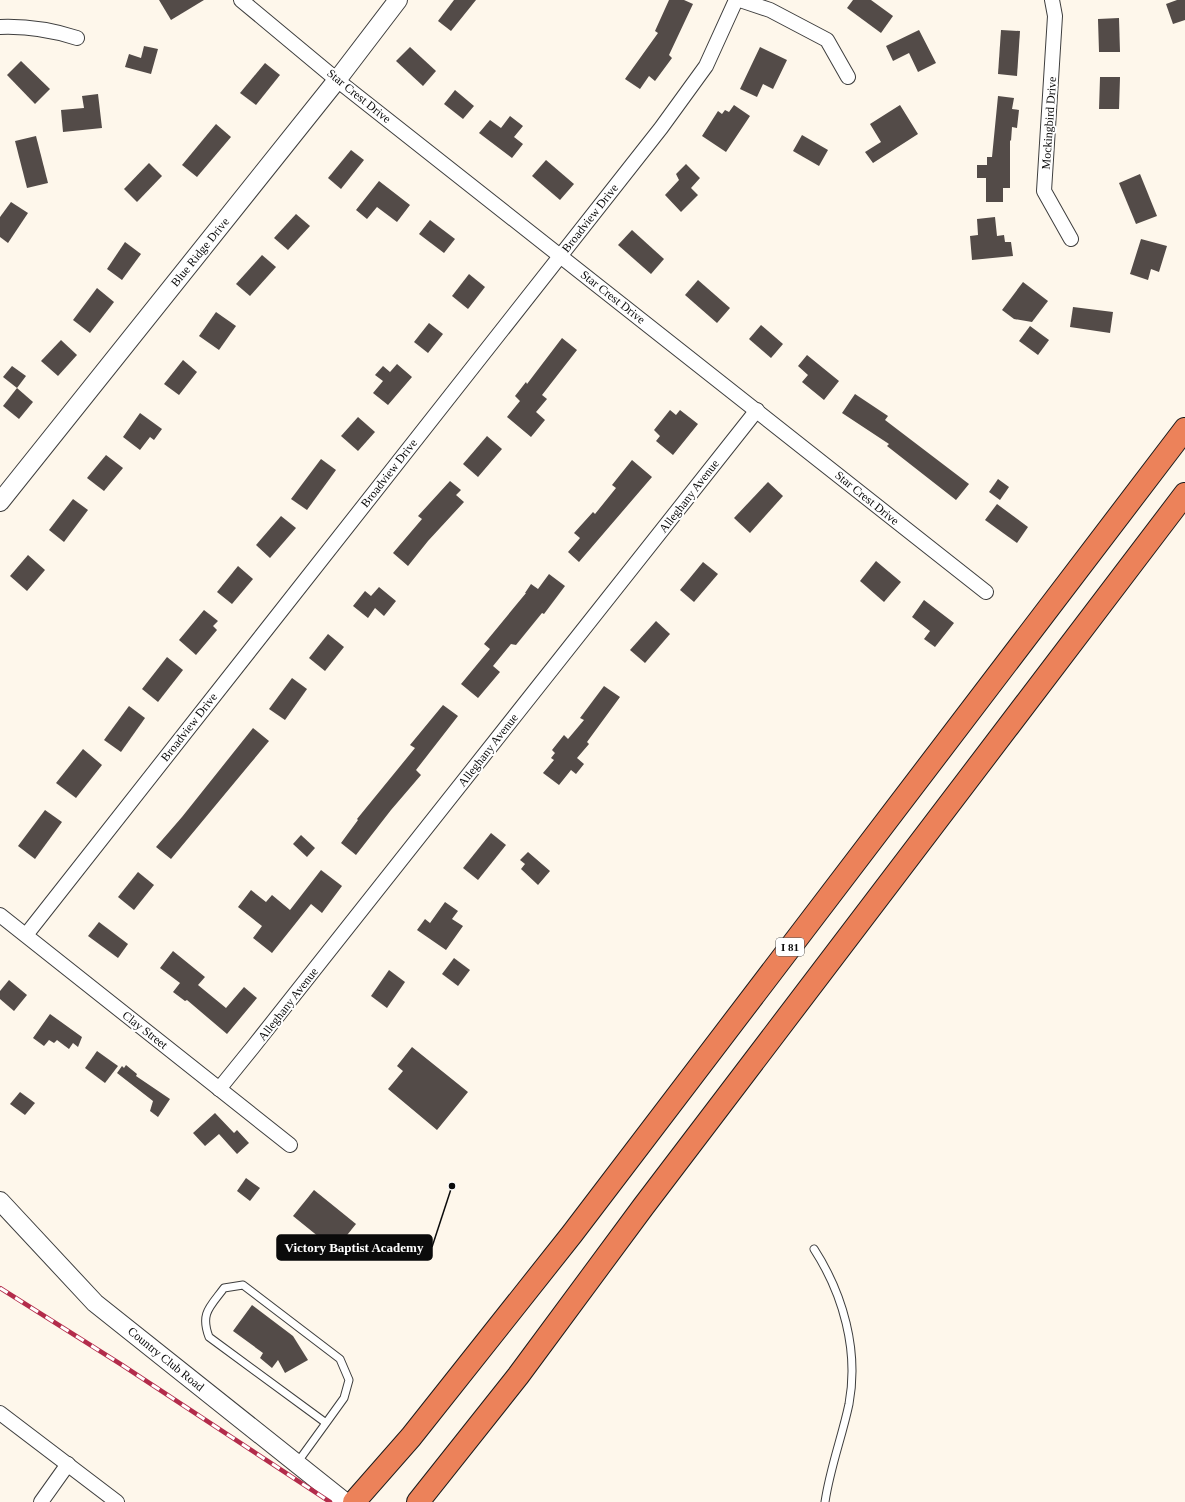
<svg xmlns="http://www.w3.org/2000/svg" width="1185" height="1502" font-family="'Times New Roman',serif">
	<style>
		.building { fill: #534b48 }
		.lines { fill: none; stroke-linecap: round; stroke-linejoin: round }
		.service-casing { stroke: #3e3e3e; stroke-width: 9 }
		.minor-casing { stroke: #3e3e3e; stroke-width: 16 }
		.tertiary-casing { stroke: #3e3e3e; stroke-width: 20 }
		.motorway-casing { stroke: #1c1c1c; stroke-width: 24 }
		.service { stroke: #fff; stroke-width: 7 }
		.minor { stroke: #fff; stroke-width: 14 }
		.tertiary { stroke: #fff; stroke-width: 18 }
		.motorway { stroke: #ec825a; stroke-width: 22 }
		.rail-casing { stroke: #b32c4b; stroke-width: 4.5 }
		.rail { stroke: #fff; stroke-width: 3; stroke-dasharray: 9; stroke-linecap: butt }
		.labels { text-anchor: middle; stroke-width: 4; stroke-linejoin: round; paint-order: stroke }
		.shield { fill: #fff; stroke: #545454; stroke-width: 1 }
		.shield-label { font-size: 11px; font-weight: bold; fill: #0b0b0b }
		.street-label { font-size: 12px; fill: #0b0b0b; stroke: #fff }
		.leader { fill: none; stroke: #0b0b0b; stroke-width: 1.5 }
		.callout-dot { fill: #0b0b0b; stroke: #fff; stroke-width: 1.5 }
		.callout { fill: #0b0b0b; stroke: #0b0b0b; stroke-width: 1.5 }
		.callout-label { font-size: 13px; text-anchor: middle; font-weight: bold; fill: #fff }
	</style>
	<rect width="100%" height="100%" fill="#fef7eb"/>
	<g class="building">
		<path d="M159,0H204L171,20Z"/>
		<path d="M454,0H476L451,31L438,21Z"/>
		<path d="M669,0H684L693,4L669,55L672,58L655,81L649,76L640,89L625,79L658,33L655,31Z"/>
		<path d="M853,0H871L893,16L881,33L847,8Z"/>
		<path d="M1177,0H1185V20L1173,24L1166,4Z"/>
		<path d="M1119,18L1120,52H1099L1098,19Z"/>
		<path d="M919,30L936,63L918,72L909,53L893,61L886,46Z"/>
		<path d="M1001,30L1020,31L1017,76L998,74Z"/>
		<path d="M144,46L158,49L151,74L125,67L129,54L141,58Z"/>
		<path d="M410,47L436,71L423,86L396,61Z"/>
		<path d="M760,47L787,60L773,89L763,84L757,97L740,89Z"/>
		<path d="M21,61L50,89L35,104L7,75Z"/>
		<path d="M265,63L280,75L256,105L240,93Z"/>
		<path d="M1100,77H1120L1119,109H1099Z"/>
		<path d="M455,90L474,106L463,119L444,104Z"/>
		<path d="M98,94L102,128L63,132L61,110L84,108L82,96Z"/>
		<path d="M998,96L1014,98L1012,109L1019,110L1017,128L1012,127L1011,141L1010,140V188H1003V202H986V178H977V165H987V157H992Z"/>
		<path d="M734,105L750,116L726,152L702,136L718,111L722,114L725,110L729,112Z"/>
		<path d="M900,105L918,134L873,163L865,152L881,142L870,124Z"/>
		<path d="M510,116L523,126L514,137L523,144L512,158L479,133L490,120L501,128Z"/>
		<path d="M216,124L231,137L197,177L182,165Z"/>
		<path d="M802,135L828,150L819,166L793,151Z"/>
		<path d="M36,136L48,183L27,188L15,141Z"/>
		<path d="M351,150L364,160L341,189L328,178Z"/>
		<path d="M546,160L574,184L560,200L532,176Z"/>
		<path d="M149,163L162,176L137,202L124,189Z"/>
		<path d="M686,164L700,178L691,188L698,195L681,212L665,195L679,180L676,174Z"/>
		<path d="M1140,174L1157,216L1136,224L1119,183Z"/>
		<path d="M379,181L410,205L397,222L377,207L367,219L356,210Z"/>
		<path d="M11,202L28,213L8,243L0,237V217Z"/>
		<path d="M296,214L310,226L288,250L274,238Z"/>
		<path d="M995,217L997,236L1004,235L1005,242H1011L1013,256L972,260L970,236L978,235L977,219Z"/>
		<path d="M430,220L455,239L444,253L419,234Z"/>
		<path d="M632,230L664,259L651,274L618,245Z"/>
		<path d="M1141,239L1167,246L1159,272L1151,269L1148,280L1130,274Z"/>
		<path d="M125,242L141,254L122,280L107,269Z"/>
		<path d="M262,255L276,267L250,296L236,284Z"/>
		<path d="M469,274L485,287L468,309L452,296Z"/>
		<path d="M698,280L730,308L717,323L685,295Z"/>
		<path d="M1023,282L1048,301L1032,322L1014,319L1002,310Z"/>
		<path d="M97,288L114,302L90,333L73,320Z"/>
		<path d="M1073,307L1113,312L1110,333L1070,327Z"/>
		<path d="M216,312L236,326L219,350L199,336Z"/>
		<path d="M429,323L443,334L428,353L414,342Z"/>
		<path d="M761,325L783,344L771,358L749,339Z"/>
		<path d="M1030,326L1049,340L1038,355L1019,341Z"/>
		<path d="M562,338L577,350L542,395L547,399L536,412L545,420L531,437L507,417L520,401L515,396L526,382L527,384Z"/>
		<path d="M61,340L77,355L58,376L41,361Z"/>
		<path d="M807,355L839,381L824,400L802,382L808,375L798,366Z"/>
		<path d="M183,360L197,372L179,395L164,384Z"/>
		<path d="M397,364L412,377L388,405L373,393L383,381L375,375L383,366L390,372Z"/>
		<path d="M12,366L26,376L17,388L3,377Z"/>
		<path d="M17,388L33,402L19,419L3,406Z"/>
		<path d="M855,394L888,416L885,420L969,484L956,500L887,446L889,444L842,413Z"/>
		<path d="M670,410L676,415L680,410L698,424L673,455L656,441L660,436L654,430Z"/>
		<path d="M140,413L162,429L154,440L150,437L140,450L123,437Z"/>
		<path d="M358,417L375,432L358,451L341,436Z"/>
		<path d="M487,436L502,449L478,477L463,464Z"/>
		<path d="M106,455L123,468L104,491L87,478Z"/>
		<path d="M321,459L336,470L307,510L291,499Z"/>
		<path d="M632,460L652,477L579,562L568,552L580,538L574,533L593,512L595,514L616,488L612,485Z"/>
		<path d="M998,479L1009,487L1000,500L989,492Z"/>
		<path d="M450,481L461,490L456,495L464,502L428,541L408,566L393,553L422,519L418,516Z"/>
		<path d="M768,482L783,496L750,533L734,518Z"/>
		<path d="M73,499L88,510L64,542L49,530Z"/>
		<path d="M997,504L1028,527L1017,543L985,520Z"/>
		<path d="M281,516L296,528L270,558L256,545Z"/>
		<path d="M28,555L45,570L27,591L10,576Z"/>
		<path d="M876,561L901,582L884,602L860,581Z"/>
		<path d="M703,562L718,574L694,602L680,590Z"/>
		<path d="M238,566L253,579L232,604L217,592Z"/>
		<path d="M549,574L565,586L544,614L542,613L516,645L511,644L493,666L500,672L478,698L461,684L490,649L484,644L526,593H525L531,584L538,589Z"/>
		<path d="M379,587L396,601L384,616L375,608L368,618L353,606L365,591L371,596Z"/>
		<path d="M924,600L954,623L935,647L924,639L930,631L912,617Z"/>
		<path d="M204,610L218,621L213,626L217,630L196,655L179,640Z"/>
		<path d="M656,621L670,634L645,663L630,650Z"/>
		<path d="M328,634L344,647L325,671L309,658Z"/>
		<path d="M167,657L183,670L158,702L142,689Z"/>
		<path d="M292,678L307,689L285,720L269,709Z"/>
		<path d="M604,686L620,697L587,742L589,744L577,758L584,764L576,774L571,770L559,785L543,773L554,760L551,758L555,753L552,750L564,735L568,739L584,720L580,718Z"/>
		<path d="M443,705L458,716L416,770L421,775L391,810L356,855L341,843L358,820L357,819L415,748L410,745Z"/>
		<path d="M129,706L145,718L121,752L104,740Z"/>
		<path d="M253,728L269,741L171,859L156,847L182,817Z"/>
		<path d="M83,749L102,765L76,798L56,783Z"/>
		<path d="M45,810L62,822L35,859L18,846Z"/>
		<path d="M491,833L506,845L478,880L463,868Z"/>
		<path d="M301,835L315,848L307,857L293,844Z"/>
		<path d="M528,852L550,871L538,885L521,869L525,864L520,860Z"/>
		<path d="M321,870L342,886L322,913L311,904L272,953L253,938L262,926L238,907L251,890L266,902L272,895L290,910Z"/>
		<path d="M138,872L154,885L134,910L118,897Z"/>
		<path d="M445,902L458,911L452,919L463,926L446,950L417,930L425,919L430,923Z"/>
		<path d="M99,922L128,944L118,958L88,936Z"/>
		<path d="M173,951L205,977L198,985L226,1008L244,987L257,998L227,1034L187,1000L185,1001L173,992L180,983L160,968Z"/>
		<path d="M454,958L470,970L458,986L442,974Z"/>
		<path d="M389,970L405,982L387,1008L371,996Z"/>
		<path d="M9,980L27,995L14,1011L0,999V991Z"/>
		<path d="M50,1014L82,1037L78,1047L73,1043L69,1049L57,1040L54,1043L49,1040L44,1046L33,1038Z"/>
		<path d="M412,1047L468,1092L437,1130L388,1089L403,1071L397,1066Z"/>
		<path d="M97,1051L118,1066L105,1083L85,1068Z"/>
		<path d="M126,1065L137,1074L136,1076L170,1099L158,1117L150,1111L153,1101L117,1073L122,1066L124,1068Z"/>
		<path d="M20,1092L35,1103L25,1115L10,1104Z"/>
		<path d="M215,1113L234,1133L237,1130L249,1143L237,1154L219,1134L205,1146L193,1133Z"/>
		<path d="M246,1178L260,1188L250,1201L237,1191Z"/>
		<path d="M314,1190L356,1224L335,1250L293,1216Z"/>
		<path d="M252,1305L293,1336L308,1360L285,1373L278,1360L272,1368L260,1358L263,1353L233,1331Z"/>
	</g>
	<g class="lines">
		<g class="service-casing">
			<g id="service">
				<path d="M814,1249C843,1294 859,1350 849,1404C842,1437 830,1468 825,1502"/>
				<path d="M297,1463L326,1423L209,1337C200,1313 210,1307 224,1288L243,1285L340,1359L349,1380L344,1398L326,1423"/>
			</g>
		</g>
		<g class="minor-casing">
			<g id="minor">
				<path d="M241,0L337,80L986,592"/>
				<path d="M740,0L770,10L827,40L848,77"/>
				<path d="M1052,0L1055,16L1044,191L1071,239"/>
				<path d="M0,27C26,26 52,30 77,38"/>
				<path d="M0,915L290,1145"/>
				<path d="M26,935L661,128L706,66L736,0"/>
				<path d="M219,1089L253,1047L757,410"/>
				<path d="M0,1413L117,1502"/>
				<path d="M41,1502L68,1464"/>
			</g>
		</g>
		<g class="tertiary-casing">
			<g id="tertiary">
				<path d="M0,502L337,80L398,0"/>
				<path d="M0,1201L95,1303L345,1502"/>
			</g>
		</g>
		<g class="motorway-casing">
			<g id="motorway">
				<path d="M354,1502L411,1437L572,1234L1185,429"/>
				<path d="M418,1502L518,1376L643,1207L1185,494"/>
			</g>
		</g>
		<use href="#service" class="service"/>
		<use href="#minor" class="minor"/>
		<use href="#tertiary" class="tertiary"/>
		<use href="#motorway" class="motorway"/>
		<g class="rail-casing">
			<path id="rail" d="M0,1288L122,1365L330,1502"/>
		</g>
		<use href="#rail" class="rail"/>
	</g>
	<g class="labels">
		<rect class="shield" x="776" y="938" width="28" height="18" rx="3"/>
		<g class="shield-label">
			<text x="790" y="951">I 81</text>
		</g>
		<g class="street-label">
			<text transform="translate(359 96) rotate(39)" y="4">Star Crest Drive</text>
			<text transform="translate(1049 123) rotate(-86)" y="4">Mockingbird Drive</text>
			<text transform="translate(590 218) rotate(-52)" y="4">Broadview Drive</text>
			<text transform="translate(200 252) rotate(-51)" y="4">Blue Ridge Drive</text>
			<text transform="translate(613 297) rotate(38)" y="4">Star Crest Drive</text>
			<text transform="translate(389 473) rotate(-52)" y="4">Broadview Drive</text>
			<text transform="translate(689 496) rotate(-52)" y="4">Alleghany Avenue</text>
			<text transform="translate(867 498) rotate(39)" y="4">Star Crest Drive</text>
			<text transform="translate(189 727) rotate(-52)" y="4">Broadview Drive</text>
			<text transform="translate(488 750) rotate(-52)" y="4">Alleghany Avenue</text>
			<text transform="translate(288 1004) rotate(-52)" y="4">Alleghany Avenue</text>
			<text transform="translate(145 1030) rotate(38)" y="4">Clay Street</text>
			<text transform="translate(166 1359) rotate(39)" y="4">Country Club Road</text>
		</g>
	</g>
	<path class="leader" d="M452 1186L432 1247"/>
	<circle class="callout-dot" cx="452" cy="1186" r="4"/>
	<rect class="callout" x="277" y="1235" width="155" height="25" rx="4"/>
	<g class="callout-label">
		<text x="354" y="1252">Victory Baptist Academy</text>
	</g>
</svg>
